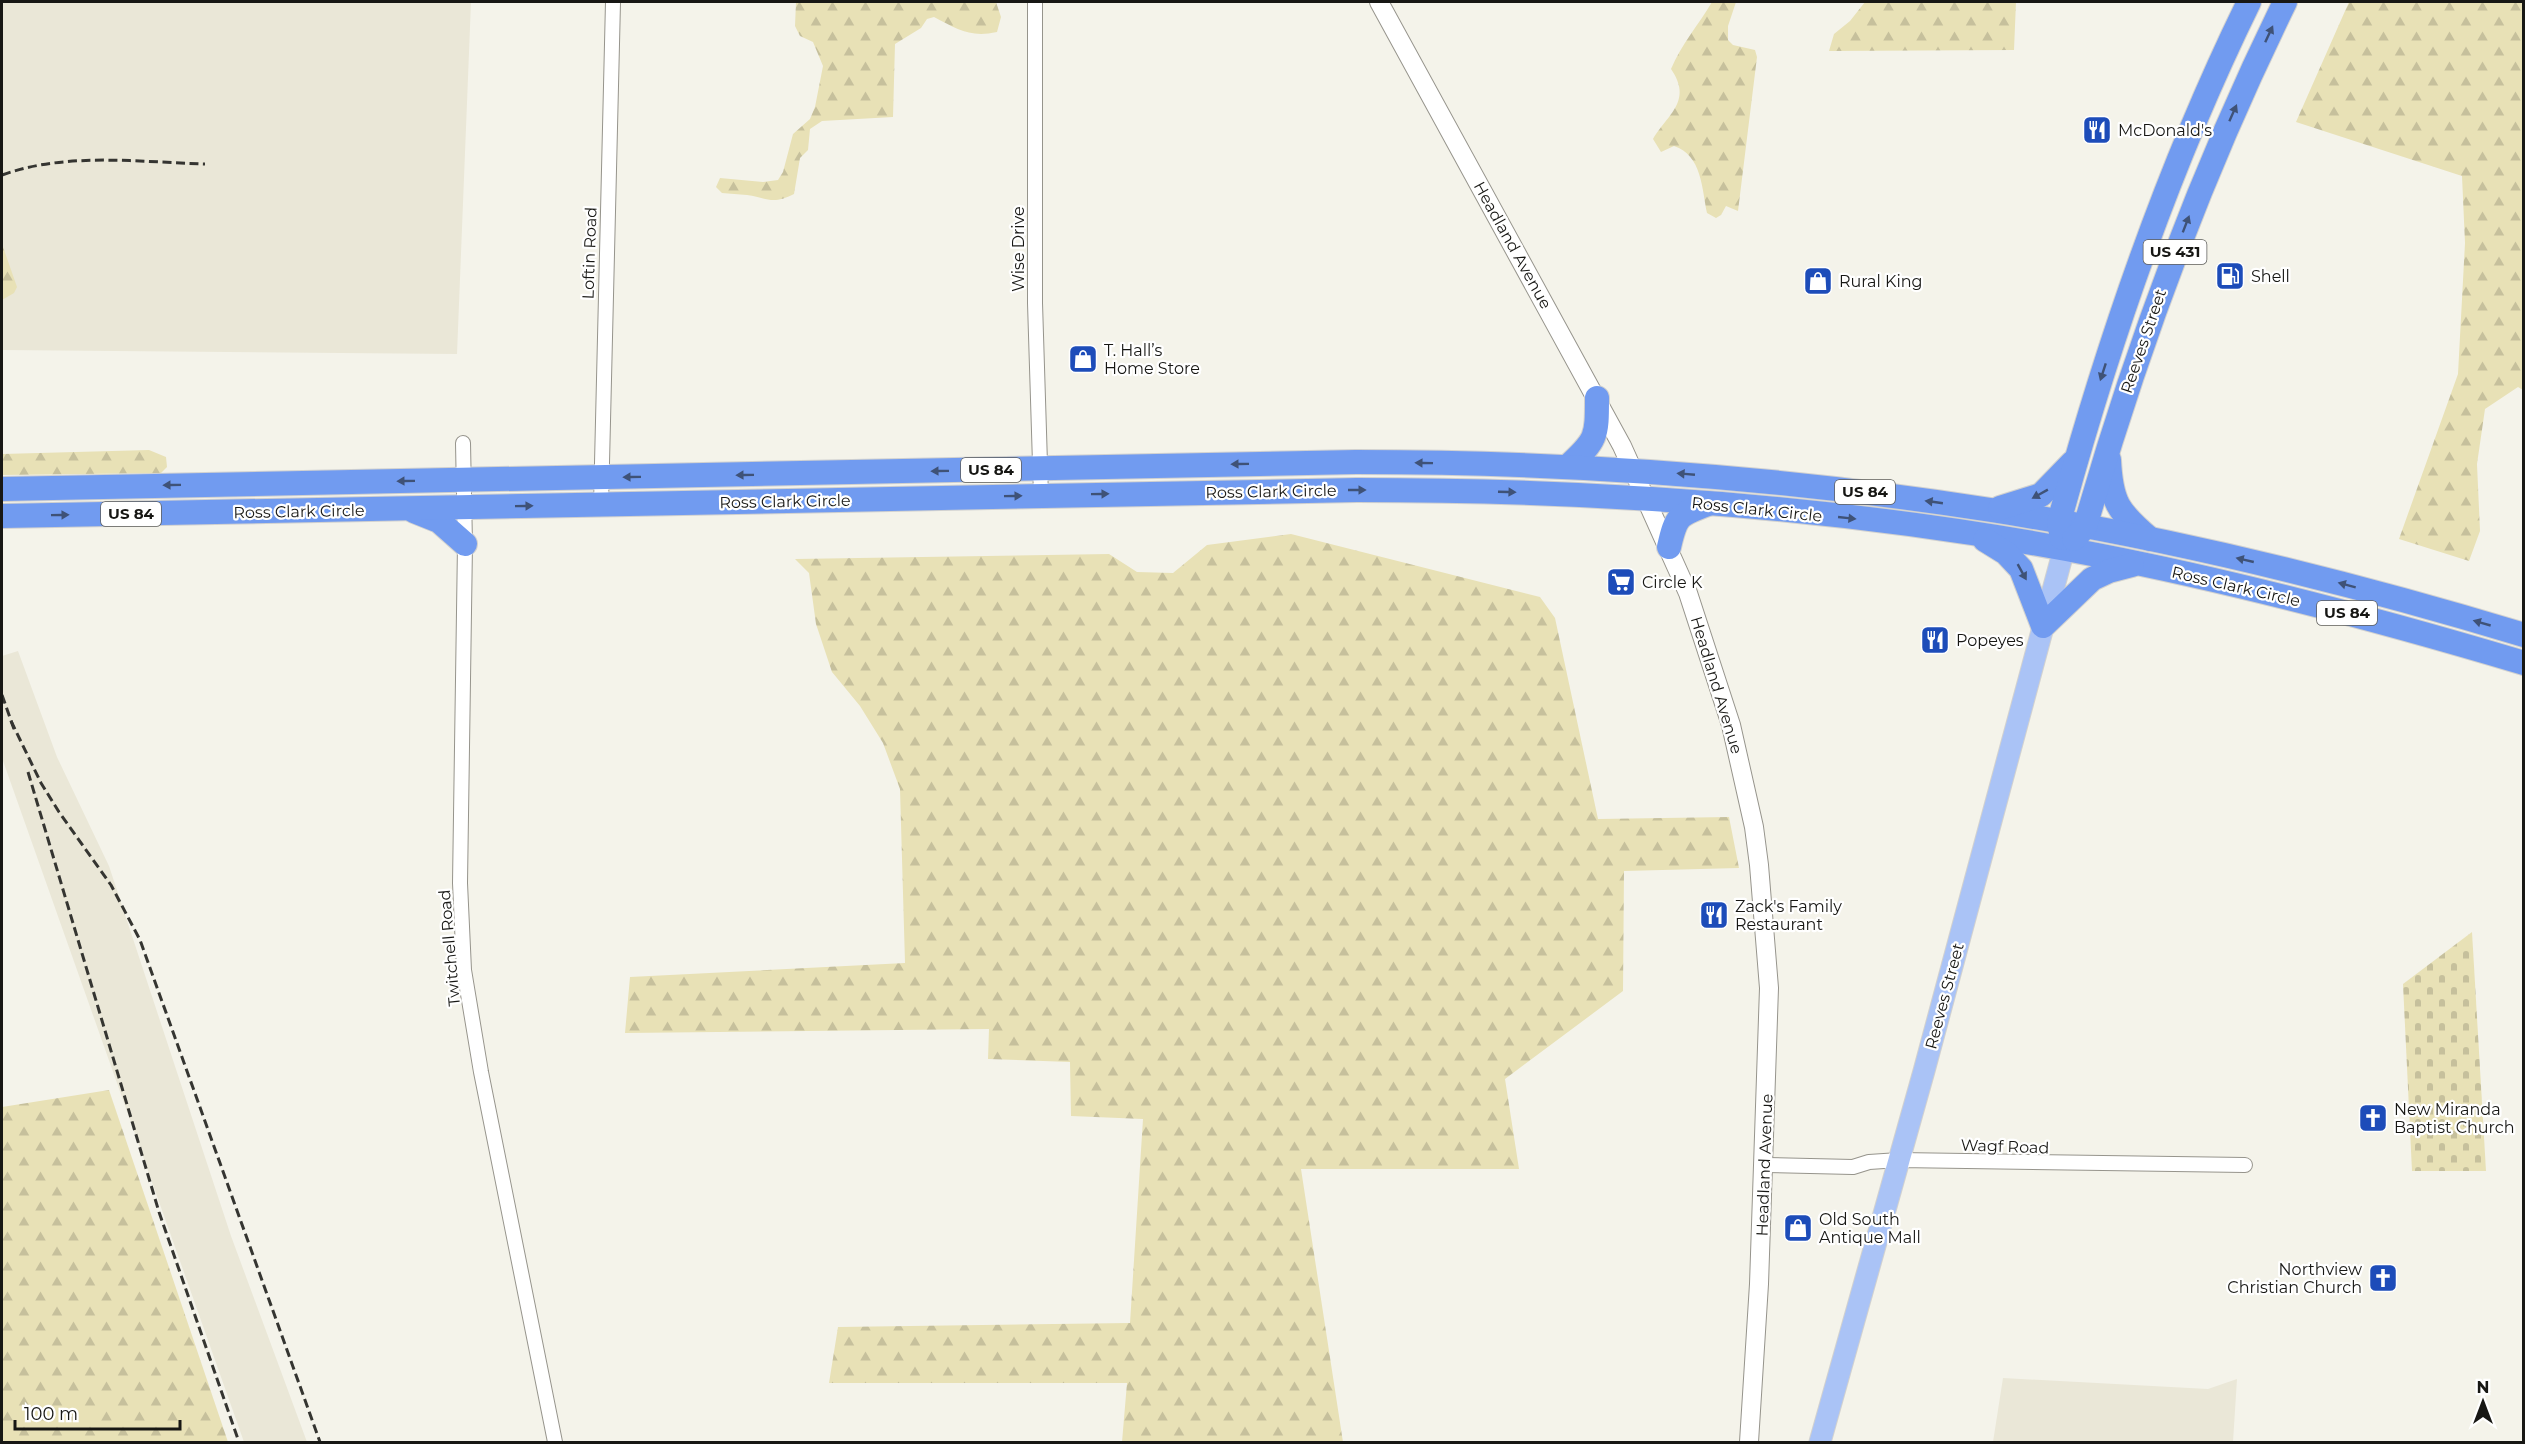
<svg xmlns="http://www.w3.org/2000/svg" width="2525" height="1444" font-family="Montserrat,sans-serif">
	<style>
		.built { fill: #eae7d7 }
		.forest { fill: url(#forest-firs) }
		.cemetery { fill: url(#cemetery-stones) }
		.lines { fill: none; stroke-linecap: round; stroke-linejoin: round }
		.street-casing { stroke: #96948c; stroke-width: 16 }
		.secondary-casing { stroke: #96948c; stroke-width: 20 }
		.primary-casing { stroke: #d1d1d0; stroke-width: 23 }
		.highway-casing { stroke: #d1d1d0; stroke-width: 26 }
		.street { stroke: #fff; stroke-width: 14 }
		.secondary { stroke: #fff; stroke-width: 18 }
		.primary { stroke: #aac3f6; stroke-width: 21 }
		.highway { stroke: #719bf0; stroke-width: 24 }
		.rail { stroke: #353531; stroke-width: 3; stroke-dasharray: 9 4.5; stroke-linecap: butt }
		.oneway { fill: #3f5277 }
		.labels { text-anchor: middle; stroke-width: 4.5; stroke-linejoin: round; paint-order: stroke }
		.shield { fill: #fff; stroke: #5d5d5a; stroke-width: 1.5 }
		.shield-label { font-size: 15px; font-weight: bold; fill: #171714 }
		.poi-label { font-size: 16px; fill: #171714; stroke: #fff; text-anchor: start }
		.street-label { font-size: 16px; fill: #171714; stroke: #fff }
	</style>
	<defs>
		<pattern id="forest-firs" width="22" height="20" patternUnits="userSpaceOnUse" patternTransform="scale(1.5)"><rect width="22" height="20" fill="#e8e1b6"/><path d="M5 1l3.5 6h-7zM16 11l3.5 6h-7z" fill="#c6c09c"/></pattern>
		<pattern id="cemetery-stones" width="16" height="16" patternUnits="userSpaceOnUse" patternTransform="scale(1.5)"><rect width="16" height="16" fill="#e8e1b6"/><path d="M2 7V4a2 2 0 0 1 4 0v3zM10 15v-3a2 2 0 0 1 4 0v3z" fill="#c6c09c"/></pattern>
	</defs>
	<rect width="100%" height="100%" fill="#f4f3ea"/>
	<g class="built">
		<path d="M2,2H471L457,354L2,350Z"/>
		<path d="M18,651L57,757L109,866L231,1236L307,1442H244L2,758V656Z"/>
		<path d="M2003,1378L2208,1389L2237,1379L2233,1442H1993Z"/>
	</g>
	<g class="forest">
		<path d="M796,2H996L1001,17L997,32C970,38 957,29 934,17L927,19L921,28L895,44L893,117L822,121L810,129L808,150L800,158L794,194C773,205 767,198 747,195C738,194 730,194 722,193L716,187L720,178L763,182L778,180L783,172L793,134L810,119L815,107L823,66L813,42L800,36L795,26Z"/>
		<path d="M1712,2H1736L1728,26V40L1733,45L1755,50L1757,57L1738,211L1726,206L1721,215L1716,218L1707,213C1702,189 1702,155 1674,146L1661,152L1653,139C1668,114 1693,101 1671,69C1681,45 1699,24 1712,2Z"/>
		<path d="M1865,2H2016L2014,50L1829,51L1834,34L1850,21Z"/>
		<path d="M2349,2H2523V390L2518,387L2485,409L2477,464L2480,531L2469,561L2399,539L2458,374L2465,243L2462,176L2296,122Z"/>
		<path d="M2,244L17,287L14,293L2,300Z"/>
		<path d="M149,450L166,457L167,467L161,473L2,475V454Z"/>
		<path d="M1291,534L1540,597L1555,618L1598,819L1729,817L1739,868L1624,871L1623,991L1505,1079L1519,1169H1301L1343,1442H1122L1127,1383H829L838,1327L1130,1323L1143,1119L1071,1116L1070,1062L988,1059L989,1029L625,1033L630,977L905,963L900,789L883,743L860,706L832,672L816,624L809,573L795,559L1109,554L1137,572L1173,573L1207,545Z"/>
		<path d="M109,1090L228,1442H2V1107Z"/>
	</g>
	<path class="cemetery" d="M2472,932L2486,1171H2412L2403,984Z"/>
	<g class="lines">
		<g class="street-casing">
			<g id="street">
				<path d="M1035,2V303L1041,496"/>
				<path d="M463,443L465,544L460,883L464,970L481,1072L555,1442"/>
				<path d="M601,505L613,2"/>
				<path d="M1764,1165L1853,1167L1869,1162L1899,1160L2245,1165"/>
			</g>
		</g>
		<g class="secondary-casing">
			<path id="secondary" d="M1379,2L1622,446L1688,593L1731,725L1754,827L1759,865L1769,988L1759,1284L1749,1442"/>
		</g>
		<g class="primary-casing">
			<path id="primary" d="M1820,1442L1924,1071L2064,549"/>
		</g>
		<g class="highway-casing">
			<g id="highway">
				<path d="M2109,460C2111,502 2118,512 2150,539"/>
				<path d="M1567,467C1597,440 1597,437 1597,398"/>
				<path d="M2,489L1356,462C1569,462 1780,477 1991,510C2171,538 2349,582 2524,635"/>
				<path d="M2000,508L2041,495L2072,463"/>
				<path d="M414,511L439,521L465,544"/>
				<path d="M2,516L1357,490C1604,490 1854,507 2097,555C2241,583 2383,621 2524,663"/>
				<path d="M2062,538L2059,522C2107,345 2168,167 2249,2"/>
				<path d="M2074,539L2085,527C2137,346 2202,171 2285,2"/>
				<path d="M1985,540L2006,553L2021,569L2043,626L2092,579L2109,571L2132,565"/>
				<path d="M1669,547C1676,516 1678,515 1708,504"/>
			</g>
		</g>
		<use href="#street" class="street"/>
		<use href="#secondary" class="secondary"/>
		<use href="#primary" class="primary"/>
		<use href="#highway" class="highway"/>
		<g class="rail">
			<path d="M2,175C66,152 138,162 205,164"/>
			<path d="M2,695L14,729"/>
			<path d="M11,721L41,783L59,812L111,885L140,940L320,1442"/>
			<path d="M28,772L159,1212L239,1442"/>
		</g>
	</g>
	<defs><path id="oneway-solid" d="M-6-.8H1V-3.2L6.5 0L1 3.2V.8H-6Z" transform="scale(1.5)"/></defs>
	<g class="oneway">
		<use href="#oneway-solid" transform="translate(2269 34) rotate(-65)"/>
		<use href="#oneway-solid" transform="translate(2233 113) rotate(-66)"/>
		<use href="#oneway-solid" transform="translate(2186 224) rotate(-69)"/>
		<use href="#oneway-solid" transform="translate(2103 372) rotate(108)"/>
		<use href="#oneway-solid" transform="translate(1424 463) rotate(-179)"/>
		<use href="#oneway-solid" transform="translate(1240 464) rotate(179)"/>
		<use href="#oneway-solid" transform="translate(940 471) rotate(179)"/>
		<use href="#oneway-solid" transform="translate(1686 474) rotate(-175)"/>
		<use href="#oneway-solid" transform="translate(745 475) rotate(179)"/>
		<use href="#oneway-solid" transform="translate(632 477) rotate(179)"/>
		<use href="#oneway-solid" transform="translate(406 481) rotate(179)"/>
		<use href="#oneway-solid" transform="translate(172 485) rotate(179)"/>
		<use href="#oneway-solid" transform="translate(1357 490)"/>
		<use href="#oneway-solid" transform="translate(1507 492) rotate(2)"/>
		<use href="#oneway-solid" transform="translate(1100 494) rotate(-1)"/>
		<use href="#oneway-solid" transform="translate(2040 494) rotate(151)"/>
		<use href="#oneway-solid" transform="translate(1013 496) rotate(-1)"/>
		<use href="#oneway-solid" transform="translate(1934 502) rotate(-172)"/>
		<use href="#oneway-solid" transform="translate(524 506) rotate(-1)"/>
		<use href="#oneway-solid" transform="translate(60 515) rotate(-1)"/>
		<use href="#oneway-solid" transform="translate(1847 518) rotate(6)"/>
		<use href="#oneway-solid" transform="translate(2245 560) rotate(-167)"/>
		<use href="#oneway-solid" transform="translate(2022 572) rotate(61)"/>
		<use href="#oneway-solid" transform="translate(2347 585) rotate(-165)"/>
		<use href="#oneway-solid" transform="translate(2482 623) rotate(-164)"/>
	</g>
	<defs>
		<g id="restaurant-square" transform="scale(1.5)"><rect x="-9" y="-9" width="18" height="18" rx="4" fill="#1d4cb9" stroke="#fff"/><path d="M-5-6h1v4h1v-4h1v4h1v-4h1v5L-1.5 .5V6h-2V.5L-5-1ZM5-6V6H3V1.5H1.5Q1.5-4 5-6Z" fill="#fff"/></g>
		<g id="fuel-square" transform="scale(1.5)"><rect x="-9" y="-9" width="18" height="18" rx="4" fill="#1d4cb9" stroke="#fff"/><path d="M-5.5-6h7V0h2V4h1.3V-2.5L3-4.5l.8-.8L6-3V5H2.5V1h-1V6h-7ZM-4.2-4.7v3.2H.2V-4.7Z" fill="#fff"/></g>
		<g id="shop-square" transform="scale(1.5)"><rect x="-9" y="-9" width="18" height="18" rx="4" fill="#1d4cb9" stroke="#fff"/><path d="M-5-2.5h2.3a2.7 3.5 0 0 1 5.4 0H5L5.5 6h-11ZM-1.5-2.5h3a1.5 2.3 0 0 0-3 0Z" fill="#fff"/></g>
		<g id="supermarket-square" transform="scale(1.5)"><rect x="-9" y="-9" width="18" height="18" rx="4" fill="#1d4cb9" stroke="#fff"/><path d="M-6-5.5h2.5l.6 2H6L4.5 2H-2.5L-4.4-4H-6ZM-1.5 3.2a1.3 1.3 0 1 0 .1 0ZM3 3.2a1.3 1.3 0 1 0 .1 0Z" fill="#fff"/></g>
		<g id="church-square" transform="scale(1.5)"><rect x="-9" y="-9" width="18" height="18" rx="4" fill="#1d4cb9" stroke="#fff"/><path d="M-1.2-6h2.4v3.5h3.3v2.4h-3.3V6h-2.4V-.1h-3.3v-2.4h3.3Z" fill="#fff"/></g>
	</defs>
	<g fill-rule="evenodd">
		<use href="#restaurant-square" x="2097" y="130"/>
		<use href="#fuel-square" x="2230" y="276"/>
		<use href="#shop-square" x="1818" y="281"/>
		<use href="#shop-square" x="1083" y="359"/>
		<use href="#supermarket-square" x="1621" y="582"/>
		<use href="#restaurant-square" x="1935" y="640"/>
		<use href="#restaurant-square" x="1714" y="915"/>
		<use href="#church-square" x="2373" y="1118"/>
		<use href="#shop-square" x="1798" y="1228"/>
		<use href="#church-square" x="2383" y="1278"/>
	</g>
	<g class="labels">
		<g class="shield">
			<rect x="2143.5" y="240" width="63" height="24" rx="4.5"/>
			<rect x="961" y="458" width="60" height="24" rx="4.5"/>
			<rect x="1835" y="480" width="60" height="24" rx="4.5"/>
			<rect x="101" y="502" width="60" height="24" rx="4.5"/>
			<rect x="2317" y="601" width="60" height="24" rx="4.5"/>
		</g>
		<g class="shield-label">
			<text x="2175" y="257">US 431</text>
			<text x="991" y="475">US 84</text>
			<text x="1865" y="497">US 84</text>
			<text x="131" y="519">US 84</text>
			<text x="2347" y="618">US 84</text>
		</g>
		<g class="poi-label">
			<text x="2118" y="136">McDonald's</text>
			<text x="2251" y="282">Shell</text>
			<text x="1839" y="287">Rural King</text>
			<text x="1104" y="356">T. Hall’s<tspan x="1104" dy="18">Home Store</tspan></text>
			<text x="1642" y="588">Circle K</text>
			<text x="1956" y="646">Popeyes</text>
			<text x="1735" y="912">Zack's Family<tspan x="1735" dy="18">Restaurant</tspan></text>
			<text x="2394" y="1115">New Miranda<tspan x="2394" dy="18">Baptist Church</tspan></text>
			<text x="1819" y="1225">Old South<tspan x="1819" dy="18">Antique Mall</tspan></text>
			<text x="2362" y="1275" text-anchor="end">Northview<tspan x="2362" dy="18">Christian Church</tspan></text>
		</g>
		<g class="street-label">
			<text transform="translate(1513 245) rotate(61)" y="6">Headland Avenue</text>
			<text transform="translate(1018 249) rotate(-90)" y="6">Wise Drive</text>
			<text transform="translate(589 253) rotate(-88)" y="6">Loftin Road</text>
			<text transform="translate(2143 341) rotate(-71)" y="6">Reeves Street</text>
			<text transform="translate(1271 491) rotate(-1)" y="6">Ross Clark Circle</text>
			<text transform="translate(785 501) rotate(-1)" y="6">Ross Clark Circle</text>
			<text transform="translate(1757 509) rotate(6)" y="6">Ross Clark Circle</text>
			<text transform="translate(299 511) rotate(-1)" y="6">Ross Clark Circle</text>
			<text transform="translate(2236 586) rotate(13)" y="6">Ross Clark Circle</text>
			<text transform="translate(1717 685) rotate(73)" y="6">Headland Avenue</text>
			<text transform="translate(449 948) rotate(-95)" y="6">Twitchell Road</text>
			<text transform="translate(1944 996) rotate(-75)" y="6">Reeves Street</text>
			<text transform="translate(2005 1146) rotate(2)" y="6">Wagf Road</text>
			<text transform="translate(1764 1165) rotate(-88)" y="6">Headland Avenue</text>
		</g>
	</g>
	<rect width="2525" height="1444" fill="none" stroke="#171714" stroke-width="6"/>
	<g transform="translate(2483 1402)" stroke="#ffffff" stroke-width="4.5" paint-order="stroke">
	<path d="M0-4.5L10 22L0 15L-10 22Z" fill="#171714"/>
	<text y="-9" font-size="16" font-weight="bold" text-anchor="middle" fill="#171714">N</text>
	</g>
	<path d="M15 1420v9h165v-9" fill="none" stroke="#171714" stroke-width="3"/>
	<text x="24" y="1420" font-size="18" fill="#171714" stroke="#ffffff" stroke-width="4.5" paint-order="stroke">100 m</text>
</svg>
